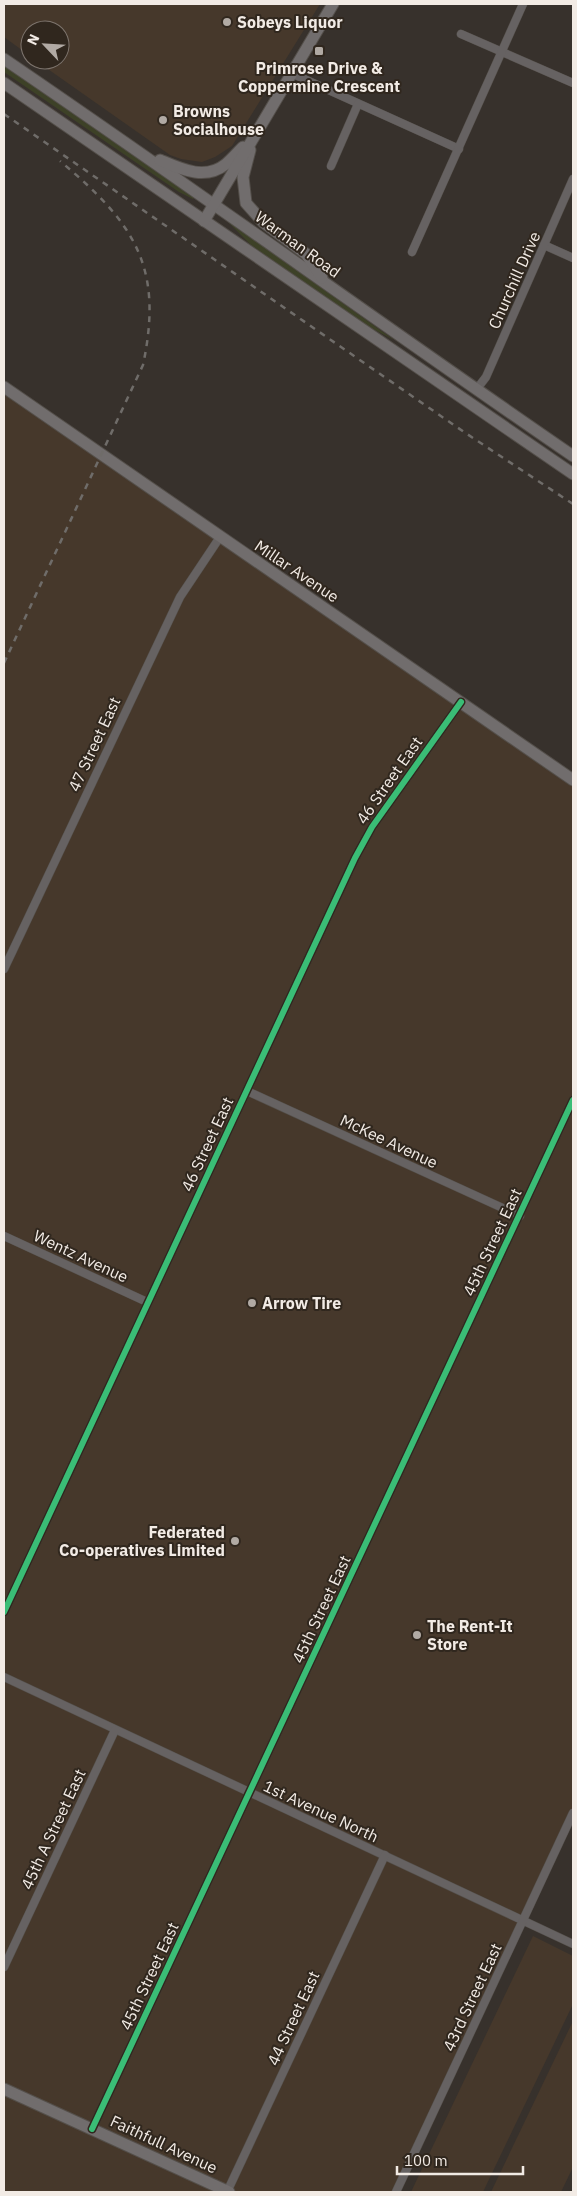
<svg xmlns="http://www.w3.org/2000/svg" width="577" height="2196" font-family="'IBM Plex Sans',sans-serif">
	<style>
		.built { fill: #46382b }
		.green { fill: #3d4127 }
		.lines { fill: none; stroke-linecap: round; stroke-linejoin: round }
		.street-casing { stroke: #544f4a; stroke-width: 9 }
		.secondary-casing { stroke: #544f4a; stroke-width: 13 }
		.street { stroke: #666262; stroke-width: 8 }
		.secondary { stroke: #716d6d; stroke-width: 11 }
		.rail { stroke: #6f6c69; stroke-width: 2.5; stroke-dasharray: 6 6; stroke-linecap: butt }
		.cycleway-casing { stroke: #30271e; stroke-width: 9 }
		.cycleway { stroke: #3abd76; stroke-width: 6 }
		.poi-dot { fill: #b1aaa4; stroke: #30271e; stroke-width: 2 }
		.labels { text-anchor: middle; stroke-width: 4; stroke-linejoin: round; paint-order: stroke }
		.poi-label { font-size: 16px; font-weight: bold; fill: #f2ebe5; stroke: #30271e; text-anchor: start }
		.street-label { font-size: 16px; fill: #f2ebe5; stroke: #30271e }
	</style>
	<rect width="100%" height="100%" fill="#37312c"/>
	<g class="built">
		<path d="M4,4H320L232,146L215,157L202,162L181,159L170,155L35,60H60V30H30V56L4,37Z"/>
		<path d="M4,387L573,780V1813L396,2192H4Z"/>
		<path d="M533,1936L573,1956V2004L483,2192H411Z"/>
		<path d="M573,2021V2167L561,2192H491Z"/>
	</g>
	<g class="green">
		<path d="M4,65L195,196L193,199L179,192L4,72Z"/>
		<path d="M225,219H226L394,340L369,327L252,246Z"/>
	</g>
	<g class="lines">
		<g class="street-casing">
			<g id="street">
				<path d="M461,34L573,83"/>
				<path d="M291,73L459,149"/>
				<path d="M331,166L358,104"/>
				<path d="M544,245L573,258"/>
				<path d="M412,252L523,4"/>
				<path d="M476,390L486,377L573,179"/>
				<path d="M4,969L180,597L220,537"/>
				<path d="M247,1091L520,1216"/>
				<path d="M4,1236L147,1302"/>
				<path d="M4,1612L355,858L372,827L461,702"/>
				<path d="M4,1677L573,1944"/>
				<path d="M4,1967L115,1730"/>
				<path d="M92,2129L573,1100"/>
				<path d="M227,2192L385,1855"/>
				<path d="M396,2192L573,1813"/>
			</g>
		</g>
		<g class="secondary-casing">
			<g id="secondary">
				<path d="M4,59C195,189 382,325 573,456"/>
				<path d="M4,83L573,474"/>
				<path d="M250,150L243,177L246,203L263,222L306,254L322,278"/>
				<path d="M160,160C181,169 205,181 226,164C232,159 237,153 243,147"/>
				<path d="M204,221L333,4"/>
				<path d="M4,387L573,780"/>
				<path d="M4,2089L229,2192"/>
			</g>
		</g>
		<use href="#street" class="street"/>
		<use href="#secondary" class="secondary"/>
		<g class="rail">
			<path d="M4,114L464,432L573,504"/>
			<path d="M4,663L143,365C164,266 134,223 60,161"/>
		</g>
		<g class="cycleway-casing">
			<g id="cycleway">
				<path d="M4,1612L355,858L372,827L461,702"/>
				<path d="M92,2129L573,1100"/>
			</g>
		</g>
		<use href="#cycleway" class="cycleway"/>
	</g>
	<g class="poi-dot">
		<circle cx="227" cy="22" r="5"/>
		<rect x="314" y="46" width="10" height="10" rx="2.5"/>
		<circle cx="163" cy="120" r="5"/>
		<circle cx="252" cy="1303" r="5"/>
		<circle cx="235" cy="1541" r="5"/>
		<circle cx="417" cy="1635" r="5"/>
	</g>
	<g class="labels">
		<g class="poi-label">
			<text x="237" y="28">Sobeys Liquor</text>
			<text x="319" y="74" text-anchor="middle">Primrose Drive &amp;<tspan x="319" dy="18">Coppermine Crescent</tspan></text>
			<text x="173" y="117">Browns<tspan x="173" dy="18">Socialhouse</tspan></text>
			<text x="262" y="1309">Arrow Tire</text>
			<text x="225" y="1538" text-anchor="end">Federated<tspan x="225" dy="18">Co-operatives Limited</tspan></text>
			<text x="427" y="1632">The Rent-It<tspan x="427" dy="18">Store</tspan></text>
		</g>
		<g class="street-label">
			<text transform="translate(298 244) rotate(36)" y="6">Warman Road</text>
			<text transform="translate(514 280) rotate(-66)" y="6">Churchill Drive</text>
			<text transform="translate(297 571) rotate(34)" y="6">Millar Avenue</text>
			<text transform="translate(94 744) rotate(-65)" y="6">47 Street East</text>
			<text transform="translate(389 780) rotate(-55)" y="6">46 Street East</text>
			<text transform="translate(389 1141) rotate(25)" y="6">McKee Avenue</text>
			<text transform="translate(207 1144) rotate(-65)" y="6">46 Street East</text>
			<text transform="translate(492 1242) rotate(-65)" y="6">45th Street East</text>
			<text transform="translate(81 1256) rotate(25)" y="6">Wentz Avenue</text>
			<text transform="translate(321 1609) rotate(-65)" y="6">45th Street East</text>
			<text transform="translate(321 1811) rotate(25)" y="6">1st Avenue North</text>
			<text transform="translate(53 1829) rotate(-65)" y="6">45th A Street East</text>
			<text transform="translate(149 1976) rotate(-65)" y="6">45th Street East</text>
			<text transform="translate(472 1997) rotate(-65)" y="6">43rd Street East</text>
			<text transform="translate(293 2018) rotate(-65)" y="6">44 Street East</text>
			<text transform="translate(164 2144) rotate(25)" y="6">Faithfull Avenue</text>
		</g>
	</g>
	<rect width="577" height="2196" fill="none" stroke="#f2ebe5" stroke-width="10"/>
	<g transform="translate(45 45) rotate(295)"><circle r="24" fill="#30271e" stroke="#7e756e"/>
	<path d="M0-4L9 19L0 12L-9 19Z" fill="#b1aaa4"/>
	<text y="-8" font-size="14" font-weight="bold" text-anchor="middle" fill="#f2ebe5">N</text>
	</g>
	<path d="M397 2166v8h126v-8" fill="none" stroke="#f2ebe5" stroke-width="2.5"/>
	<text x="404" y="2166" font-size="15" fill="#f2ebe5" stroke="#30271e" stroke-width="4" paint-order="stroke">100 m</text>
</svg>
